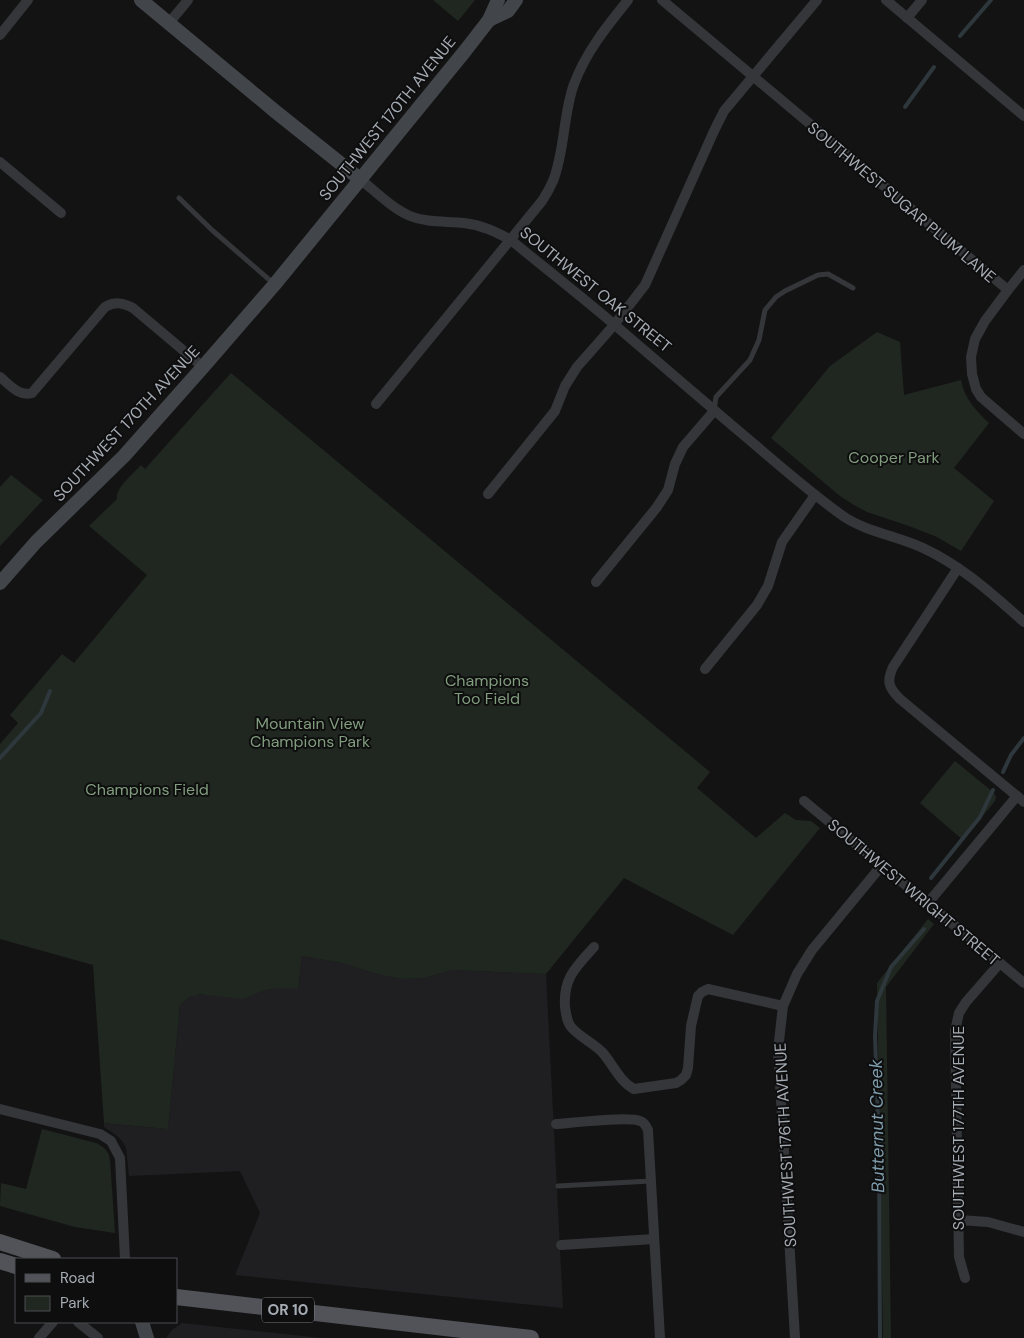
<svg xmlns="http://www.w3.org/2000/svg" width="1024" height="1338" font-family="'DM Sans',sans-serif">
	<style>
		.built { fill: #1f1f21 }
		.green { fill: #202720 }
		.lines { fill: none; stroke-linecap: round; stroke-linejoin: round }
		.stream { stroke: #2d373c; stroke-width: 4 }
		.lane { stroke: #343639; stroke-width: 5 }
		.street { stroke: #343639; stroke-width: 10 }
		.secondary { stroke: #424549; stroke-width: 14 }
		.primary { stroke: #515358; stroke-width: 16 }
		.labels { text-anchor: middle; stroke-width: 4; stroke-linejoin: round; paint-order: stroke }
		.shield { fill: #0e0e0f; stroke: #787d82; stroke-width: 1 }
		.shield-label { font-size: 15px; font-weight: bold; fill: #a6acb4 }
		.street-label { font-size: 16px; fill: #a6acb4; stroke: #0e0e0f }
		.park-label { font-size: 16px; fill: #819d7e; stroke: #0e0e0f }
		.water-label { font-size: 18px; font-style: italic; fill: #7f9dac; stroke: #0e0e0f }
	</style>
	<rect width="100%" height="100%" fill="#131314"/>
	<g class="built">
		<path d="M302,956L342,963L376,974L401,979L425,978L452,970L546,974L563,1308L235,1275L260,1213L240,1171L129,1176L126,1148L122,1141L116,1135L104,1127V1123L168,1129L180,1005L183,1001L190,996H196L197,994L247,998L256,992L274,988H298Z"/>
		<path d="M182,1323L322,1338H166L172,1330Z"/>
	</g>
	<g class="green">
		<path d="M433,0H475L458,21Z"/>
		<path d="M877,332L900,342L904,395L961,380C964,398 976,411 989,423L954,468L994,501L961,551L937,537L909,526L867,512L854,505L840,496L771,438L830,366Z"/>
		<path d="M231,373L710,772L697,788L756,838L785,813L796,820L811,821L820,828L733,935L624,878L546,974L452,970L425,978L401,979L376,974L342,963L302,956L298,989C284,988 270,987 257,993H256L247,998L243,999L197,994V996H190L180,1005L168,1129L104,1123L93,965L0,939V744L18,723L10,715L62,654L74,663L147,575L89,526L117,499C115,488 134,473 141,465L145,469Z"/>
		<path d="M11,475L43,500L0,546V487Z"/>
		<path d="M955,761L994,793L996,797L995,801L963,840L920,803Z"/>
		<path d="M928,919L934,924L886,987L891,1338H883L877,983Z"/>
		<path d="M42,1129L96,1143C104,1147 109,1151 110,1160L115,1233L75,1227L0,1206L1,1183L26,1189Z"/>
	</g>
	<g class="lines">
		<g class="stream">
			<path d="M960,36L991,0"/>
			<path d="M905,107L934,67"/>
			<path d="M0,758L41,713L50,691"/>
			<path d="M1003,772L1011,755L1024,738"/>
			<path d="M931,878L980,817L993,790"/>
			<path d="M880,1338L879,1149L875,1036L877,1001L891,967L924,929"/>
		</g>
		<g class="lane">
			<path d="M179,198L212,230L273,283"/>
			<path d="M714,410L716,397L750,360L759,340L765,310L776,297L785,291L818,275L828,274L853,288"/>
			<path d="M558,1186L651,1181"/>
		</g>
		<g class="street">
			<path d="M662,0L1008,290L985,321L975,339L971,357L972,374L976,389L981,397L1024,434"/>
			<path d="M886,0L1024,116"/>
			<path d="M907,18L922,0"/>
			<path d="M169,23L188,0"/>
			<path d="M0,35L28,0"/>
			<path d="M0,162L61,213"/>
			<path d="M360,179C376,192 392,208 410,216C427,223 446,221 464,223C482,225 496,232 511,240C546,269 582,297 616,326C656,360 695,394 734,427C770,457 805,489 843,516C866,532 898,536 923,548C962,566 992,594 1024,622"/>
			<path d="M1008,290L1024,270"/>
			<path d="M0,377C10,385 19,397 32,393L105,307C115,301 123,303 133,308L203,367"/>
			<path d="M376,404L542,201C546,195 550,188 553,181C565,151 563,114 574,84C586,52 607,26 628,0"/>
			<path d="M488,494L555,411L565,386L577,367L614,325L645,285L714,131L724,111L817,0"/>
			<path d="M958,568L893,667C886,682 889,688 900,699L1024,802"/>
			<path d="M596,582L657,507L668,490L675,464L683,447L714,411"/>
			<path d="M705,669L757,605L768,586L782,542L815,495"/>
			<path d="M804,801L1024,983"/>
			<path d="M928,903L1017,796"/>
			<path d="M594,947C576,967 563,978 565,1007C566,1014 567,1023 572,1028C580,1037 593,1043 602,1052C613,1064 619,1081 634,1089L676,1083L681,1080L686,1075L688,1068L691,1026L698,996L702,992L708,989L783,1006"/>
			<path d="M0,1109L100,1134L111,1141L120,1158L125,1259"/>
			<path d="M556,1124C570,1123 630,1116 640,1121C644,1122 646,1126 648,1130L660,1338"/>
			<path d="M959,1220L988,1222L1024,1232"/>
			<path d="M561,1245L654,1239"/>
			<path d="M965,1278L959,1257L955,1031L959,1013L966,1002L1000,963"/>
			<path d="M78,1322L98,1338"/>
			<path d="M39,1338L53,1322"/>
			<path d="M795,1338L778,1050L783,1006L797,974L812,950L882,865"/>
		</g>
		<g class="secondary">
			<path d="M141,0L276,112L360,179"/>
			<path d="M489,20L508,11L516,0"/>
			<path d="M0,583L36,542L124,456L203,367L275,284L465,51L489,20L498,0"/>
			<path d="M142,1322L147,1338"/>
		</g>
		<g class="primary">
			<path d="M0,1242L53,1259"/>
			<path d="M0,1261L16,1266"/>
			<path d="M176,1297L531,1338"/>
		</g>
	</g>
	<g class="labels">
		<rect class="shield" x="262" y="1297.5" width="52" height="25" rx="4"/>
		<g class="shield-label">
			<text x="288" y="1315">OR 10</text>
		</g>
		<g class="street-label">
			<text transform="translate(387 118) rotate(-51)" y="6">SOUTHWEST 170TH AVENUE</text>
			<text transform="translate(902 202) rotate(40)" y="6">SOUTHWEST SUGAR PLUM LANE</text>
			<text transform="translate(596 289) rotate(39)" y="6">SOUTHWEST OAK STREET</text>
			<text transform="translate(126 423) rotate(-47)" y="6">SOUTHWEST 170TH AVENUE</text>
			<text transform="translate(914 892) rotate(40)" y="6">SOUTHWEST WRIGHT STREET</text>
			<text transform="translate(958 1128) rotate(-90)" y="6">SOUTHWEST 177TH AVENUE</text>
			<text transform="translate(785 1145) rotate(-93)" y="6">SOUTHWEST 176TH AVENUE</text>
		</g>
		<g class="park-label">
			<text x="894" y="463">Cooper Park</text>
			<text x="487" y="686">Champions<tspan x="487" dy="18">Too Field</tspan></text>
			<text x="310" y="729">Mountain View<tspan x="310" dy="18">Champions Park</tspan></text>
			<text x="147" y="795">Champions Field</text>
		</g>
		<g class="water-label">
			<text transform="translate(877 1126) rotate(-91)" y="6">Butternut Creek</text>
		</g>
	</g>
	<rect x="15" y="1258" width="162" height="65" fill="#0e0e0f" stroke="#4b4d51"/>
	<rect x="25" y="1274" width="25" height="8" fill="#515358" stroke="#4b4d51"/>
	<text x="60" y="1283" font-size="15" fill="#a6acb4">Road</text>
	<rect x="25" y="1296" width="25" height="15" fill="#202720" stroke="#4b4d51"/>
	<text x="60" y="1308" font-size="15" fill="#a6acb4">Park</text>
</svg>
